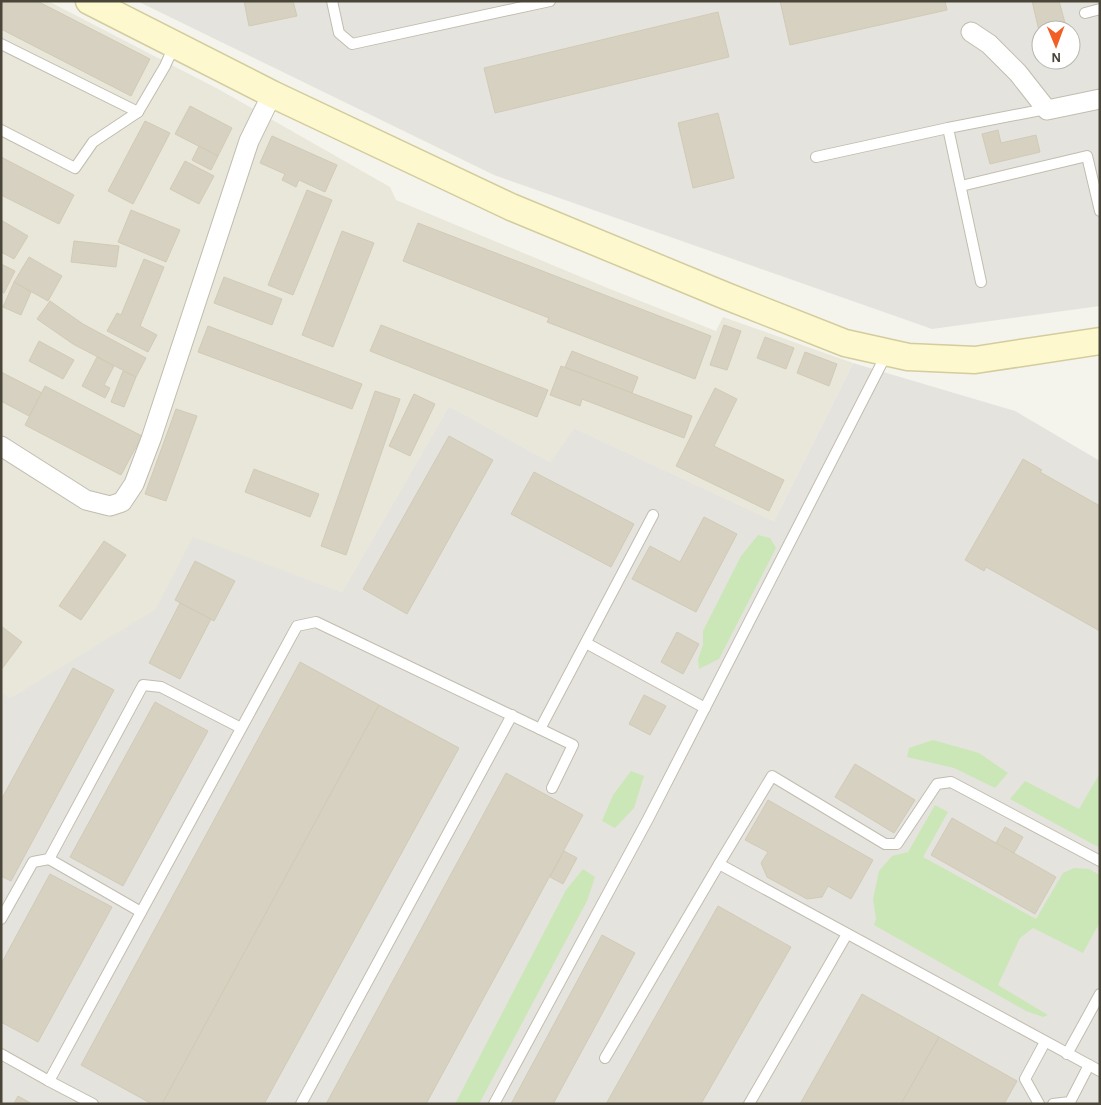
<svg xmlns="http://www.w3.org/2000/svg" width="1101" height="1105" font-family="'Alegreya Sans',sans-serif">
	<style>
		.residential { fill: #e9e6da }
		.industrial { fill: #e5e3dd; fill-rule: evenodd }
		.green { fill: #cbe7b7 }
		.building { fill: #d7d1c1; stroke: #d1cab5 }
		.lines { fill: none; stroke-linecap: round; stroke-linejoin: round }
		.service-casing { stroke: #c1bdae; stroke-width: 12 }
		.minor-casing { stroke: #c1bdae; stroke-width: 21 }
		.secondary-casing { stroke: #d3cc9d; stroke-width: 29 }
		.service { stroke: #fff; stroke-width: 10 }
		.minor { stroke: #fff; stroke-width: 19 }
		.secondary { stroke: #fdf8ce; stroke-width: 26 }
	</style>
	<rect width="100%" height="100%" fill="#f5f4ec"/>
	<path class="residential" d="M1,1H48L220,90L390,187L396,200L610,289L716,331L723,317L853,363L774,521L574,428L550,462L449,406L342,592L193,538L157,609L10,698L1,692Z"/>
	<g class="industrial">
		<path d="M137,1H1100V306L932,329L494,175ZM1041,30H1071V60H1041Z"/>
		<path d="M853,363L1015,411L1100,461V1104H1V692L10,698L156,609L193,537L342,592L449,406L550,462L574,428L774,521Z"/>
	</g>
	<g class="green">
		<path d="M758,535L770,538L776,548L719,659L699,669L698,659L703,645V631L741,556Z"/>
		<path d="M933,740L979,753L1008,773L995,788L954,768L907,757L909,748Z"/>
		<path d="M631,771L644,776L634,808L615,828L602,821L613,795Z"/>
		<path d="M1100,773V848L1010,799L1025,781L1079,809Z"/>
		<path d="M935,805L948,812L923,857L1036,919L1063,873L1074,868L1089,869L1100,875V922L1083,953L1033,928L1020,938L998,985L1048,1015L1043,1017L1026,1011L874,925L876,919L873,899L879,871L892,856L908,852Z"/>
		<path d="M583,869L595,877L587,901L479,1104H455L566,890Z"/>
	</g>
	<g class="building">
		<path d="M1,1H37L150,59L131,96L1,29Z"/>
		<path d="M244,1H293L297,16L249,26Z"/>
		<path d="M780,1H945L947,10L790,45Z"/>
		<path d="M1032,1H1059L1067,30H1041V39Z"/>
		<path d="M718,12L729,57L495,113L484,68Z"/>
		<path d="M1071,47L1074,59L1048,66L1046,60H1071Z"/>
		<path d="M190,106L232,128L218,156L175,134Z"/>
		<path d="M718,113L734,178L693,188L678,123Z"/>
		<path d="M145,121L170,133L133,204L108,191Z"/>
		<path d="M998,130L1001,143L1036,135L1040,152L990,164L982,134Z"/>
		<path d="M272,136L337,165L325,192L299,180L296,187L282,180L285,174L260,163Z"/>
		<path d="M199,146L218,156L211,170L192,160Z"/>
		<path d="M1,157L74,195L59,224L1,195Z"/>
		<path d="M185,161L214,176L199,204L170,189Z"/>
		<path d="M307,190L332,200L293,295L268,285Z"/>
		<path d="M131,210L180,230L166,262L118,242Z"/>
		<path d="M1,220L28,236L14,259L1,252Z"/>
		<path d="M418,223L711,336L695,379L547,322L549,318L403,261Z"/>
		<path d="M342,231L374,243L333,347L302,335Z"/>
		<path d="M74,241L119,246L116,267L71,262Z"/>
		<path d="M29,257L62,276L48,301L14,282Z"/>
		<path d="M144,259L164,267L140,326L157,335L148,352L107,331L117,313L121,315Z"/>
		<path d="M1,264L15,271L4,293L1,292Z"/>
		<path d="M224,277L282,299L272,325L214,303Z"/>
		<path d="M14,282L31,292L21,315L3,307Z"/>
		<path d="M50,301L83,324L146,358L136,377L73,344L37,319Z"/>
		<path d="M381,325L548,390L537,417L370,351Z"/>
		<path d="M724,325L741,331L727,370L710,365Z"/>
		<path d="M208,326L362,384L352,409L198,352Z"/>
		<path d="M765,337L794,348L786,369L757,358Z"/>
		<path d="M39,341L74,360L63,379L29,361Z"/>
		<path d="M572,351L638,377L632,393L565,367Z"/>
		<path d="M805,352L837,364L829,386L797,373Z"/>
		<path d="M97,357L114,366L104,385L110,388L105,398L82,386Z"/>
		<path d="M561,366L692,416L684,438L582,399L580,406L550,395Z"/>
		<path d="M123,371L136,377L124,407L111,402Z"/>
		<path d="M1,372L42,393L29,416L1,401Z"/>
		<path d="M45,386L142,436L121,475L25,425Z"/>
		<path d="M715,388L737,399L714,446L784,480L769,511L676,466Z"/>
		<path d="M375,391L400,399L346,555L321,546Z"/>
		<path d="M414,394L435,404L410,456L389,446Z"/>
		<path d="M176,409L197,416L166,501L145,494Z"/>
		<path d="M449,436L493,460L407,614L363,589Z"/>
		<path d="M1023,459L1042,470L1040,472L1100,506V631L986,567L984,571L965,560Z"/>
		<path d="M254,469L319,494L310,517L245,492Z"/>
		<path d="M534,472L634,524L611,567L511,514Z"/>
		<path d="M704,517L737,534L696,612L632,579L650,546L680,562Z"/>
		<path d="M104,541L126,555L81,620L59,606Z"/>
		<path d="M195,561L235,581L214,621L175,600Z"/>
		<path d="M180,603L211,619L180,679L149,663Z"/>
		<path d="M1,626L22,642L1,670Z"/>
		<path d="M677,632L699,644L683,674L661,662Z"/>
		<path d="M300,662L379,705L162,1104H152L81,1065Z"/>
		<path d="M73,668L114,690L11,881L1,876V800Z"/>
		<path d="M644,695L666,706L650,735L629,724Z"/>
		<path d="M155,702L208,731L123,886L70,857Z"/>
		<path d="M379,705L459,748L264,1104H162Z"/>
		<path d="M855,764L915,800L894,833L835,797Z"/>
		<path d="M506,773L583,815L426,1104H326Z"/>
		<path d="M768,800L873,860L851,899L828,886L822,897L807,899L767,877L761,863L768,852L745,840Z"/>
		<path d="M952,818L1056,877L1035,914L931,855Z"/>
		<path d="M1005,827L1023,837L1014,853L996,843Z"/>
		<path d="M564,851L577,858L563,884L550,877Z"/>
		<path d="M50,874L112,907L38,1042L1,1022V964Z"/>
		<path d="M718,906L791,947L701,1104H606Z"/>
		<path d="M602,935L635,953L553,1104H511Z"/>
		<path d="M862,994L939,1037L901,1104H800Z"/>
		<path d="M939,1037L1017,1081L1004,1104H901Z"/>
		<path d="M18,1096L32,1104H14Z"/>
	</g>
	<g class="lines">
		<g class="service-casing">
			<g id="service">
				<path d="M332,1L339,33L352,44L550,1"/>
				<path d="M1085,13L1100,9"/>
				<path d="M1,44L138,112"/>
				<path d="M1,130L75,168L93,142L138,112L165,66L174,46"/>
				<path d="M816,157L948,128"/>
				<path d="M961,186L1087,156L1100,211"/>
				<path d="M981,282L948,128L1046,109"/>
				<path d="M586,643L705,708"/>
				<path d="M540,729L573,745L552,788"/>
				<path d="M49,859L141,912"/>
				<path d="M719,864L1100,1071"/>
				<path d="M1,919L33,862L49,859L143,685L161,687L241,728"/>
				<path d="M1,1054L49,1081L93,1104"/>
				<path d="M1067,1054L1100,994"/>
				<path d="M605,1058L719,864L772,776L885,844H897L937,784L951,782L1100,861"/>
				<path d="M49,1081L297,626L316,622L540,729L653,515"/>
				<path d="M301,1104L512,715"/>
				<path d="M494,1104L648,819L887,353"/>
				<path d="M749,1104L847,934"/>
				<path d="M1039,1104L1025,1079L1045,1042"/>
				<path d="M1053,1104L1070,1102L1089,1065"/>
			</g>
		</g>
		<g class="minor-casing">
			<g id="minor">
				<path d="M971,32L989,44L1018,73L1047,110L1100,99"/>
				<path d="M1,446L86,500L110,506L122,502L134,484L151,439L249,141L272,94"/>
			</g>
		</g>
		<g class="secondary-casing">
			<path id="secondary" d="M89,1L272,94L511,207L726,296L845,343L908,357L975,360L1100,341"/>
		</g>
		<use href="#service" class="service"/>
		<use href="#minor" class="minor"/>
		<use href="#secondary" class="secondary"/>
	</g>
	<rect width="1101" height="1105" fill="none" stroke="#4a4539" stroke-width="5"/>
	<g transform="translate(1056 45) rotate(179)"><circle r="24" fill="#ffffff" stroke="#b7b5b0"/>
	<path d="M0-4L9 19L0 12L-9 19Z" fill="#f25f26"/>
	<text y="-8" font-size="14" font-weight="bold" text-anchor="middle" fill="#4a4539">N</text>
	</g>
</svg>
